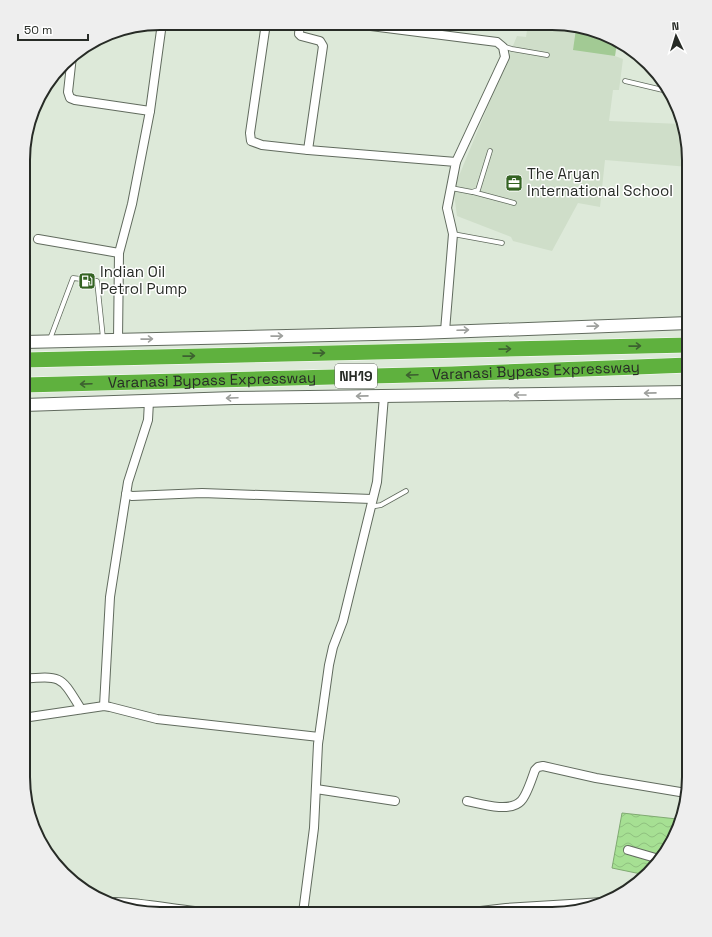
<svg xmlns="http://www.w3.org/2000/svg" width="712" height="937" font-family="'Space Grotesk',sans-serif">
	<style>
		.built { fill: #cfdec9 }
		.green { fill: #a2ca94 }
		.water { fill: url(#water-waves); stroke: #80aa72 }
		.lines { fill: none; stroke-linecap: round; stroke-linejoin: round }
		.lane-casing { stroke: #616b5e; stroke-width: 5.5 }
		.street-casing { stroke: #616b5e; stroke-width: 10 }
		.secondary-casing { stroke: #616b5e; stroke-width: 14 }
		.highway-casing { stroke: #fff; stroke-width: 16 }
		.lane { stroke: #fff; stroke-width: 4 }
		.street { stroke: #fff; stroke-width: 8 }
		.secondary { stroke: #fff; stroke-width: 12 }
		.highway { stroke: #5fb13e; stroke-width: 15 }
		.oneway { stroke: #9ea09d }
		.oneway2 { stroke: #3d6130 }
		.labels { text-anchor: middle; stroke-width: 3; stroke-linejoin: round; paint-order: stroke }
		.shield { fill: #fff; stroke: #686b67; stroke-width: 1 }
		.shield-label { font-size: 14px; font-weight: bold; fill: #272b26 }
		.poi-label { font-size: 15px; fill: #272b26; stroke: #fff; text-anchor: start }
		.street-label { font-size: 15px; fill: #272b26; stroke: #fff }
		.rim { fill: none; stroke: #272b26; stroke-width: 2 }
	</style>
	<defs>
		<pattern id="water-waves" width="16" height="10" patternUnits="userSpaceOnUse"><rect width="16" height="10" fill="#a6e093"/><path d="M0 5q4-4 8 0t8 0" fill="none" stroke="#8fc07f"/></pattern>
	</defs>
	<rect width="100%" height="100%" fill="#dde9d9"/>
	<path class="built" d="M528,24H570L617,42L615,56L623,59L619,90H613L609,121L681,124L689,160V167L605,160L600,207L578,203L552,251L513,241L511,237L457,216L454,194L456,183L517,36L526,37Z"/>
	<path class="green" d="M576,29L586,30L617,42L615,56L573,50Z"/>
	<path class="water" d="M622,813L677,819L666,853L641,874L612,868Z"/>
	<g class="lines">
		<g class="lane-casing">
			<g id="lane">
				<path d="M502,46L512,49L547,55"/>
				<path d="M625,81L667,91"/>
				<path d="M451,188L472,192L478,190L490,151"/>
				<path d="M473,192L514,203"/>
				<path d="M453,234L502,243"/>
				<path d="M50,339L73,278L97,281L103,338"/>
				<path d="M370,507L381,505L406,491"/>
			</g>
		</g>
		<g class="street-casing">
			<g id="street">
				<path d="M266,23L250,133L251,141L262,145L308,150L456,162L447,208L453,234L445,331"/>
				<path d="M300,23L299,34L301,36L320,41L323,46L308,150"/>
				<path d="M363,25L497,42L503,47L505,57L456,162"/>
				<path d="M72,56L68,92L70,98L75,100L150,111"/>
				<path d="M38,239L119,253"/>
				<path d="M118,340L119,253L132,204L150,111L162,23"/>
				<path d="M126,494L132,496L202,493L372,499"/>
				<path d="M23,679C63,675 61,677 81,709"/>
				<path d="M104,706L110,597L128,482L148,420L149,401"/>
				<path d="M23,718L104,706L110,707L157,719L319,737"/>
				<path d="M316,789L395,801"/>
				<path d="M467,801C481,804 510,813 521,801C527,795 532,778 535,770L538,767L543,766L596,778L686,793"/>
				<path d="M628,850L659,859"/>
				<path d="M115,902C150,903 186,912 222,913"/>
				<path d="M303,913L314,828L318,744L329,665L333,647L343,621L377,482L384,396"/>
				<path d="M455,914L506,908L603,902"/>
			</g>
		</g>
		<g class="secondary-casing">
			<g id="secondary">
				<path d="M24,342L418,333L689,323"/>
				<path d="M24,405L234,398L689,392"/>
			</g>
		</g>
		<g class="highway-casing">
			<g id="highway">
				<path d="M24,360L689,345"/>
				<path id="s1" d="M24,385L452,374L689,365"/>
			</g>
		</g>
		<use href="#lane" class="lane"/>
		<use href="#street" class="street"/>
		<use href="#secondary" class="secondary"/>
		<use href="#highway" class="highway"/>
	</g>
	<defs><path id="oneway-shaft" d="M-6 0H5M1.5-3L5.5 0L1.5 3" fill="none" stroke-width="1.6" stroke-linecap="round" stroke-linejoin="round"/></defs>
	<g class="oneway">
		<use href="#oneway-shaft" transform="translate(593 326) rotate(-2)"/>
		<use href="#oneway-shaft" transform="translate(463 330) rotate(-2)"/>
		<use href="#oneway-shaft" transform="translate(277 336) rotate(-1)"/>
		<use href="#oneway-shaft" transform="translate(147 339) rotate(-1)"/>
		<use href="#oneway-shaft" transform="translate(650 393) rotate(179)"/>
		<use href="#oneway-shaft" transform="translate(520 395) rotate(180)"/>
		<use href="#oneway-shaft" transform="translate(362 396) rotate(179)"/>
		<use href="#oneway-shaft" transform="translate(232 398) rotate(178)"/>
	</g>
	<g class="oneway2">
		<use href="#oneway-shaft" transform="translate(635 346) rotate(-1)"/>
		<use href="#oneway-shaft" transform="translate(505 349) rotate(-1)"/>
		<use href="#oneway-shaft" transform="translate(319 353) rotate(-1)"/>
		<use href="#oneway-shaft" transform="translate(189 356) rotate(-1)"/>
		<use href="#oneway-shaft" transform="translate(412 375) rotate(178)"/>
		<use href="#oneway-shaft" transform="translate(86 384) rotate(178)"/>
	</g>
	<defs>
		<g id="office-square" transform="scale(0.9)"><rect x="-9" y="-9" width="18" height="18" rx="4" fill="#346322" stroke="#fff"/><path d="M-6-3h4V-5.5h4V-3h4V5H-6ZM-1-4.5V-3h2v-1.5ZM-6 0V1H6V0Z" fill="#fff"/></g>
		<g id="fuel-square" transform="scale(0.9)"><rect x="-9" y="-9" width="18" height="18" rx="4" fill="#346322" stroke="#fff"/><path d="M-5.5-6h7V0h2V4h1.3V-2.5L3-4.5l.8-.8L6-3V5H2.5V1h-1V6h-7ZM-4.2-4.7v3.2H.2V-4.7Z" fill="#fff"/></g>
	</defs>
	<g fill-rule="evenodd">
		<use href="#office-square" x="514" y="183"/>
		<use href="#fuel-square" x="87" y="281"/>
	</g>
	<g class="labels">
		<rect class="shield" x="335" y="364" width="42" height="24" rx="3"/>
		<g class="shield-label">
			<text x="356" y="381">NH19</text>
		</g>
		<g class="poi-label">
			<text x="527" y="179">The Aryan<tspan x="527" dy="17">International School</tspan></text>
			<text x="100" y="277">Indian Oil<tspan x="100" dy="17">Petrol Pump</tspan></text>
		</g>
		<g class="street-label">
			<text dy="5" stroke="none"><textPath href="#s1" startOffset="512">Varanasi Bypass Expressway</textPath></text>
			<text dy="5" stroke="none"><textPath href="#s1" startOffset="188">Varanasi Bypass Expressway</textPath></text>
		</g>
	</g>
	<path d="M0 0H712V937H0ZM160 30H552A130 130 0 0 1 682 160V777A130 130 0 0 1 552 907H160A130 130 0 0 1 30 777V160A130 130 0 0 1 160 30Z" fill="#eee" fill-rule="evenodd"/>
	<path class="rim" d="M160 30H552A130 130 0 0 1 682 160V777A130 130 0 0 1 552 907H160A130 130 0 0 1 30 777V160A130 130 0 0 1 160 30Z"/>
	<g transform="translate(676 36) rotate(356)" stroke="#ffffff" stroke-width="3" paint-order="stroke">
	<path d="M0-3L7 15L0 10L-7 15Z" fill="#272b26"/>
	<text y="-6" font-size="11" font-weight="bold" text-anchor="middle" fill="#272b26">N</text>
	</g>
	<path d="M18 34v6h70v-6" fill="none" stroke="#272b26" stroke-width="2"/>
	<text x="24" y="34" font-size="12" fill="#272b26" stroke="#ffffff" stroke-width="3" paint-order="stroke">50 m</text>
</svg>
